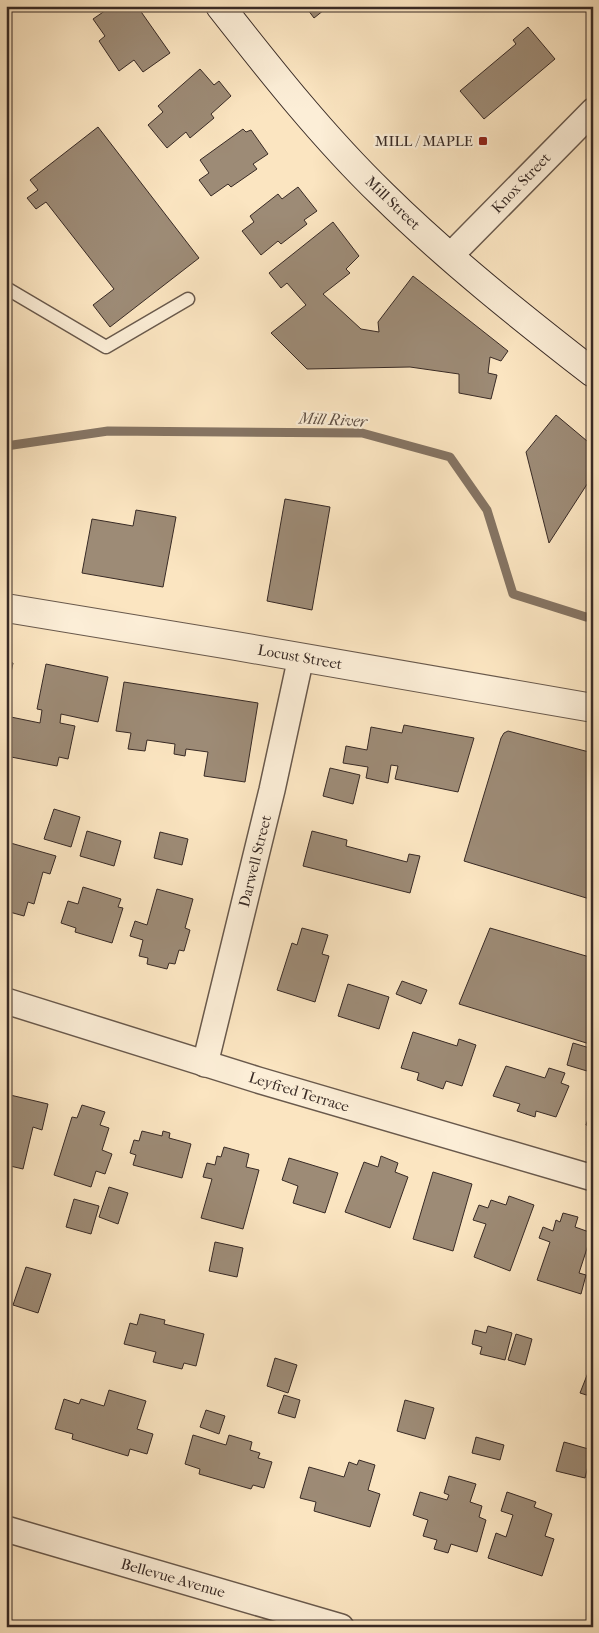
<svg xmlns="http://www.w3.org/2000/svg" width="599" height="1633" font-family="'IM FELL French Canon',serif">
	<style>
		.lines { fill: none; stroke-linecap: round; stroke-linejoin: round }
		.stream { stroke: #857463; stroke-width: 9 }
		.building { fill: #9d8b76; stroke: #382a25 }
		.service-casing { stroke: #69594c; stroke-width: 15 }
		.minor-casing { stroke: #69594c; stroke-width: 28 }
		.tertiary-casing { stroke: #69594c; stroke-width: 30 }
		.secondary-casing { stroke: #382a25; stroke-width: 30 }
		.service { stroke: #fceed7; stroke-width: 12 }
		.minor { stroke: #fceed7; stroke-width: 25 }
		.tertiary { stroke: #fceed7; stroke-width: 28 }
		.secondary { stroke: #fceed7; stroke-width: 28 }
		.poi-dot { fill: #8f2418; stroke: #fceed7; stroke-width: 2 }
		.labels { text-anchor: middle; stroke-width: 4.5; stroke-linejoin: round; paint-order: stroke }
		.poi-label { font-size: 15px; fill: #382a25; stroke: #fceed7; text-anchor: end }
		.street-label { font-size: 15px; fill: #382a25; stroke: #fceed7 }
		.water-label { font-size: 16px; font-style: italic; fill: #5f4f44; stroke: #fceed7 }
	</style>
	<rect width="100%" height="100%" fill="#fbe5c1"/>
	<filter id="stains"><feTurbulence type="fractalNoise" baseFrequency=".004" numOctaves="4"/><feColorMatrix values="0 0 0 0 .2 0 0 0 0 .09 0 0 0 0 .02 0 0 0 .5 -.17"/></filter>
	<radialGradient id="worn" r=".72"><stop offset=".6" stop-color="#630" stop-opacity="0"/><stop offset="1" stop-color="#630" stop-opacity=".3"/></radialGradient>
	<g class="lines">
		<path class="stream" d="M6,446L108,431L362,433L450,457L487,510L513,594L586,617L593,616"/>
	</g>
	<g class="building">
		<path d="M112,6H137L170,53L143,72L134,60L119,71L99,41L105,36L93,19Z"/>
		<path d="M305,6H329L314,18Z"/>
		<path d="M528,27L555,59L484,119L460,91L516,44L513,40Z"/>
		<path d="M200,69L214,85L219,81L231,96L211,114L214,118L190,138L186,132L167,148L148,125L163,112L158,106Z"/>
		<path d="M98,127L199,258L110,327L93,305L114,289L46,202L36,209L27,198L38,190L30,180Z"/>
		<path d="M243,129L246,132L251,130L268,154L253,164L257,169L231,187L228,184L211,196L199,180L209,173L200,160Z"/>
		<path d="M298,187L317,211L304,220L307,224L281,244L278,241L261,255L242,231L254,222L250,216L278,194L282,199Z"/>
		<path d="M333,222L359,256L346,269L350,273L323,294L361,329L379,332L378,322L413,276L508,351L501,361L490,357L488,373L497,375L491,399L459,393V374L410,367L307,369L271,333L306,305L287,283L281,288L269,273Z"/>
		<path d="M556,415L593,446V475L549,543L526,452Z"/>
		<path d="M285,499L330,507L312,610L267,601Z"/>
		<path d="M136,510L176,517L163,587L82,573L92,519L133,526Z"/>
		<path d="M6,661L13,663L6,697Z"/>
		<path d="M46,664L108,677L98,722L61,714L60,723L75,726L68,759L59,757L57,766L6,756V716L40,723L42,710L37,709Z"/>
		<path d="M124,682L258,703L245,782L204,776L208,752L186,749L185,756L174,754L175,744L147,740L145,751L128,749L131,733L116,731Z"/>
		<path d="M404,725L474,738L458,792L395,779L398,766L391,765L388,783L366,778L368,767L343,763L346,746L367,750L371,727L402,733Z"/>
		<path d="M508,731L593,753V900L464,861L501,738L504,733Z"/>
		<path d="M330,768L360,775L353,804L323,796Z"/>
		<path d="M54,809L80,817L71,847L44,839Z"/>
		<path d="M87,831L121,841L114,866L80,856Z"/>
		<path d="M312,831L347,840L346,846L407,862L409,854L420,856L410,893L303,866Z"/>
		<path d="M160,832L188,839L182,865L154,858Z"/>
		<path d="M7,842L56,856L50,874L43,872L34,904L28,902L24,916L6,911Z"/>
		<path d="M83,887L121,899L118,907L123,908L112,943L75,932L76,928L61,923L68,901L78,904Z"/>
		<path d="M157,889L193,899L185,928L190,930L184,951L179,950L175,964L169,963L167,969L147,964L148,958L139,956L143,940L130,936L135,921L147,925Z"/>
		<path d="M302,928L328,935L322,954L329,956L315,1002L277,990L292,943L297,945Z"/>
		<path d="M490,928L593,958V1045L459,1004Z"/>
		<path d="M402,981L427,990L421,1004L396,994Z"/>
		<path d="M348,984L389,997L379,1029L338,1016Z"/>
		<path d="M413,1032L457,1046L459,1039L476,1045L462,1086L446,1081L443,1089L417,1080L419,1073L401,1068Z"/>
		<path d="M573,1043L593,1049L587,1071L567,1065Z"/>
		<path d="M506,1066L545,1078L549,1068L565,1073L561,1083L569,1086L556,1117L536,1111L535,1117L517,1111L520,1104L493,1096Z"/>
		<path d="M6,1094L48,1104L42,1130L33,1127L23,1169L6,1165Z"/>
		<path d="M593,1103V1127L586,1125Z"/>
		<path d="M82,1105L105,1112L100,1125L109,1128L102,1150L112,1154L105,1174L96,1171L91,1187L54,1175L72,1117L77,1118Z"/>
		<path d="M142,1131L162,1136L163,1131L170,1133L169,1138L191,1144L182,1178L133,1165L136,1155L130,1153L134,1140L139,1141Z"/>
		<path d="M224,1147L249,1154L246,1167L259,1170L243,1229L201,1218L212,1179L203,1177L207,1163L215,1165L217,1156L221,1157Z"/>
		<path d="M381,1156L398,1163L395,1172L408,1177L390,1228L345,1212L364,1162L378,1167Z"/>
		<path d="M289,1158L338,1173L325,1213L293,1203L298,1186L282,1180Z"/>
		<path d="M433,1172L472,1184L453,1251L413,1239Z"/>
		<path d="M109,1187L128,1193L118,1224L99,1217Z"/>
		<path d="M509,1196L534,1205L510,1271L474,1257L486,1224L473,1220L479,1205L488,1208L491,1200L506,1205Z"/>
		<path d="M74,1199L99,1206L91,1234L66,1227Z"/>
		<path d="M563,1213L578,1217L575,1227L592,1233L579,1273L586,1275L581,1294L537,1280L550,1242L539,1238L543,1227L553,1231L556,1220L560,1222Z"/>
		<path d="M215,1242L243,1248L237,1277L209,1271Z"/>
		<path d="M26,1267L51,1274L38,1313L13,1305Z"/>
		<path d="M140,1314L165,1320L164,1324L204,1334L196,1366L184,1363L182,1369L153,1362L156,1352L124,1344L130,1323L137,1325Z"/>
		<path d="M488,1326L512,1333L505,1360L480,1354L482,1347L472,1344L475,1330L486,1333Z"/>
		<path d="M516,1334L532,1339L525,1365L508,1360Z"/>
		<path d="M275,1358L297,1365L288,1393L267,1386Z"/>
		<path d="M593,1360V1397L580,1393Z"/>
		<path d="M109,1390L146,1401L137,1429L153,1434L147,1454L130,1449L128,1456L72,1439L73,1434L55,1429L64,1399L79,1404L81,1399L104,1406Z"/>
		<path d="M284,1395L300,1400L295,1418L278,1413Z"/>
		<path d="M405,1400L434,1408L425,1439L397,1431Z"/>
		<path d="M206,1410L225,1416L219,1434L200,1427Z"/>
		<path d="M193,1435L226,1445L229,1435L252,1442L250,1450L260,1453L258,1458L272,1462L264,1488L253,1485L251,1489L199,1474L200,1469L185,1464Z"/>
		<path d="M476,1437L504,1445L500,1460L472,1453Z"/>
		<path d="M564,1442L592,1450L585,1478L556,1471Z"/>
		<path d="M359,1460L375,1465L368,1490L380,1494L370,1527L314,1511L316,1502L300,1498L309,1467L344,1477L349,1462L357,1465Z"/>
		<path d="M449,1476L476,1484L470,1502L482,1506L479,1517L486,1520L477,1552L451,1544L448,1553L434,1549L437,1540L423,1536L428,1520L413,1515L420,1492L447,1500L449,1495L444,1493Z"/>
		<path d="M507,1492L536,1502L534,1507L552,1514L545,1536L554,1539L542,1576L488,1558L496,1533L506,1537L513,1515L501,1511Z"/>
	</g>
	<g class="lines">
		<g class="service-casing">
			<path id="service" d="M6,288L106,347L188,299"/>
		</g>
		<g class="minor-casing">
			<g id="minor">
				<path d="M450,256L593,111"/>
				<path d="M6,1001L258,1080L593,1178"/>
				<path d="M205,1064L272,790L301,657"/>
				<path d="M6,1529L341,1627"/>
			</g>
		</g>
		<g class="tertiary-casing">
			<path id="tertiary" d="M6,608L236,646L593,708"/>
		</g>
		<g class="secondary-casing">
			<path id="secondary" d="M220,6C271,71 323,137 383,195C448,259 521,317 593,373"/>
		</g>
		<use href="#service" class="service"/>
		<use href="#minor" class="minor"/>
		<use href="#tertiary" class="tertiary"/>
		<use href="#secondary" class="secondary"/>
	</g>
	<rect class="poi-dot" x="478" y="136" width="10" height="10" rx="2.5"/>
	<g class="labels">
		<g class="poi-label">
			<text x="473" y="146">MILL / MAPLE</text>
		</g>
		<g class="street-label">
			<text transform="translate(521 183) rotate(-46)" y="5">Knox Street</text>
			<text transform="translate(393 203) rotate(44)" y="5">Mill Street</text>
			<text transform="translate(300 657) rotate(10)" y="5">Locust Street</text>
			<text transform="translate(255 861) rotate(-76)" y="5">Darwell Street</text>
			<text transform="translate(299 1092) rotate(17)" y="5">Leyfred Terrace</text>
			<text transform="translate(173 1578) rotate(16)" y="5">Bellevue Avenue</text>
		</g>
		<g class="water-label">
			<text transform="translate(333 419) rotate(3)" y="6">Mill River</text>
		</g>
	</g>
	<rect width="599" height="1633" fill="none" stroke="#fbe5c1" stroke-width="25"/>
	<rect x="8" y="8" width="584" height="1618" fill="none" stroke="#382a25" stroke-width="2.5"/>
	<rect x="12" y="12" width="574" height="1608" fill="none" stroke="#382a25"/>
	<rect width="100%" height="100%" filter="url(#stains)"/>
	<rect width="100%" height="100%" fill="url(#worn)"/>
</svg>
